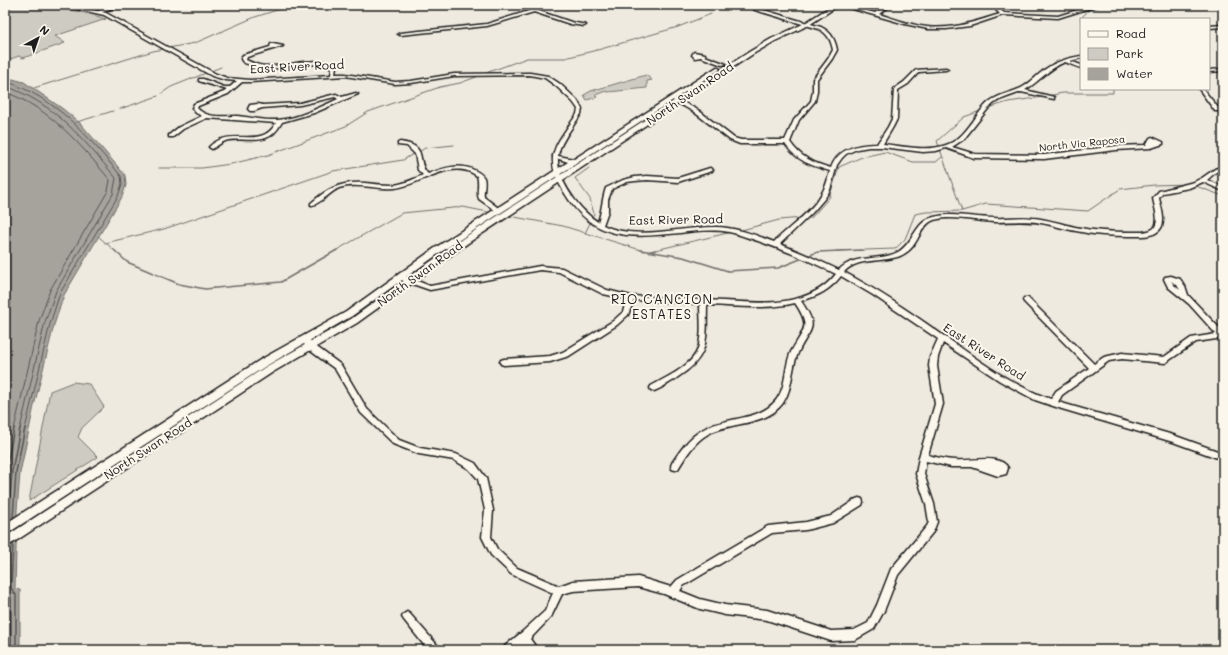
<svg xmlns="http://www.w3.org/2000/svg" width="1228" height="655" font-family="Mali,sans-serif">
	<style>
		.green { fill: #ceccc2; stroke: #75746f }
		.water { fill: #a6a39d; stroke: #6f6d69 }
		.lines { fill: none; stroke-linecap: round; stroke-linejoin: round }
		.shore-far1 { stroke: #535250; stroke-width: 1 }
		.shore { stroke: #535250; stroke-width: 1.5 }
		.stream-far1 { stroke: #6f6d69; stroke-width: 1 }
		.stream { stroke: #6f6d69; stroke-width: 1.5 }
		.minor-casing { stroke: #1c1c1c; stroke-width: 3 }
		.major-casing { stroke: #1c1c1c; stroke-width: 3 }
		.minor { fill: #fbf7ec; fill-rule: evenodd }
		.major { fill: #fbf7ec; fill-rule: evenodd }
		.labels { text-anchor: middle; stroke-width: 4; stroke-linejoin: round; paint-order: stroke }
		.far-street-label { font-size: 10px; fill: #1c1c1c; stroke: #fbf7ec }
		.street-label { font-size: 12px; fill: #1c1c1c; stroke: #fbf7ec }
		.neighbourhood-label { font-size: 13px; letter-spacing: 1px; fill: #1c1c1c; stroke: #fbf7ec }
	</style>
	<rect width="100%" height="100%" fill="#eeeadf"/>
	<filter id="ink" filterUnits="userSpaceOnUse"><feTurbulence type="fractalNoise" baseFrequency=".025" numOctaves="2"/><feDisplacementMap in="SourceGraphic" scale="8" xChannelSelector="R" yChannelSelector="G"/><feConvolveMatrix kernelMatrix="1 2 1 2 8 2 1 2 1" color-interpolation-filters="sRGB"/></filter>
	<g filter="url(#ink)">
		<g class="green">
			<path d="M5,5C39,5 74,8 106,19L55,36L65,43L23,58L19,56L5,61Z"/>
			<path d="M646,75L652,80L647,81V88L608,92L606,91L595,95L597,97L587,100L584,95L591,91Z"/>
			<path d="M73,382L89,384L104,407L82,428L78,437L98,457L29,501L50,391Z"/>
		</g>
		<path class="water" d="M5,77L24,82L63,109L81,124L125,175L126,185L122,197L64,295L54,325L34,406L20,473L17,510L15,589L20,590V650H5Z"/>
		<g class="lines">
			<g class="shore-far1">
				<path d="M5,81C58,99 86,134 121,176L122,184L118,196L60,293L50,324L25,429"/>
				<path d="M5,86C55,103 83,139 116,178L113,194L56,291L45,322L20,429"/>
				<path d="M5,92C50,108 80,144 110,180L108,191L50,290L39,321L14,429"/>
			</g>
			<g class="shore">
				<path d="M5,476L14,428"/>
				<path d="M13,518L16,472L25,428"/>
				<path d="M8,521L12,471L20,428"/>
				<path d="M13,544L11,588L16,595V650"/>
				<path d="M8,547L6,588L11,598V650"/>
				<path d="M5,600V650"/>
			</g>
			<g class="stream-far1">
				<path d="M1081,20L1080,19L1094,5"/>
				<path d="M168,48L195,43L255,17L293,5"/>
				<path d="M211,71L221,67"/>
				<path d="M483,74L527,58H565L601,49L678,27L711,14"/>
				<path d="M34,88L153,51L164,49"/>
				<path d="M162,93L171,87L206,73"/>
				<path d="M1047,96L1063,93H1113V89"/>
				<path d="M988,108L1008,102L1043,97"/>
				<path d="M120,109L158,96"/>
				<path d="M77,122L113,111"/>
				<path d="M419,152L425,148L454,145"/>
				<path d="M159,168H202L231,164L268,155L346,126L368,112L440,87L460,83L479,76"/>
				<path d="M589,168L575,178L590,199L594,214L592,217"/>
				<path d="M1193,185L1223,196"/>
				<path d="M962,211L986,204L1088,211L1120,189L1154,185L1187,184"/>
				<path d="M509,216L563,226L644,251"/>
				<path d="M806,218H811L829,198L839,167L862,157L885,152L913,162H936L942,157"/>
				<path d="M738,231L779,220L802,218"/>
				<path d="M585,233L590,223"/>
				<path d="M98,236L115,251"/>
				<path d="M105,243L164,229L333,171L403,160L415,153"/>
				<path d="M335,251L402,213L463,207L488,212"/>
				<path d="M651,251L732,232"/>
				<path d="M836,251L895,249L905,239L915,214L926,212L962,211L937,141L964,117L983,110"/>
			</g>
			<g class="stream">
				<path d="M114,250L127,262L179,284L205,289L281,282L337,250"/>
				<path d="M641,250L683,257L728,271L778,268L803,258"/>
				<path d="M648,252L655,250"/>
				<path d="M807,256L818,252L862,250"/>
			</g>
			<g class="minor-casing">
				<g id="minor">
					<path d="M60,5L82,7L98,11L115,5H121L102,12L106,13L216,74L227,78L250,80L331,75L332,68C310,56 276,77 248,64C244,63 243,63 241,59L243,55L270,47L271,44H273L283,46L247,57L246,60C253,63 259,66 267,66C290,67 314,55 336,66L335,74H345L395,82L411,81L454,74L530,73L548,76L560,84L577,100L582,109L581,114C574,125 565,136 560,148C550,173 578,209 598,222C602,211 602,199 606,188L623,180L635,177L647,176L678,178L710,168L713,170L712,171L678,182L647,180L635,181L627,182L612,189L608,200V211L603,225C636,241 680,227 715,227C735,227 756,235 774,242C790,226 815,210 824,189C827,184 828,177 830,171C810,165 797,161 785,144H740L730,140L694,112L669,98L673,97L698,110L734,138L741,140H785L794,120L811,101L813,91V79L828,59L833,50C831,40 828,34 819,29L755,10L747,5H752L757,8L821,27C831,32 835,39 837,50L832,59L817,79V91L815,101L799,120L790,142C800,157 813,163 831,168C838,148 858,144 877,144L888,127L892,119L894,89L904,82L916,70L946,68L948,69L946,70L919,72L908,84L898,90L897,119L893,127L883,144C903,146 926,152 946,145C967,138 974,115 989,102C999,94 1012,93 1023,87C1032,82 1038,74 1047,68C1057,61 1069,58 1081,56V58L1070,61L1081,65V68L1065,62C1049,68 1040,81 1025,90L1054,97V99L1021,92L999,100L993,104L987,110L964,139L952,147L975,154L1044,155L1116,146L1146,145L1150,138L1152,137L1163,142V144L1151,148L1116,150L1044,159L974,158L946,148L936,151L923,152L882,147H869L857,149L846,154L842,158L837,165L830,190L825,198L812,213L780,244L811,257L839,270C855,253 879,262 898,252C914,243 915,221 934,217C953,212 974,218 994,218C1007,219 1020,216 1033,218C1047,219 1061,224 1075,227C1093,231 1113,232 1132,232C1138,232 1147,233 1153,229C1161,223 1154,206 1153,198L1159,191L1194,182L1202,178L1215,169L1223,166V170L1216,172L1207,180L1223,187V191L1203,182L1189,188L1163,193L1159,198C1161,208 1168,225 1157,232C1150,237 1139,236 1130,236C1112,236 1094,235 1076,231C1064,229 1053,225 1041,223C1026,220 1011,222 996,222C979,222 944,213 930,222C917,231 919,248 900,256C882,263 858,257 844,272C879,291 912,313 944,336C977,359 1012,386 1051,399L1056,391L1089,368L1024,302L1023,300L1024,298H1028L1094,364L1104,357L1122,353L1164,357L1191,338L1216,334L1189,304L1168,287L1164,279L1165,277L1171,276L1180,279L1185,286L1188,295L1223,332V338L1196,342L1165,363L1122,359L1109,361L1062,395L1058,402L1173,435L1223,453V460L1173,442L1062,409L1035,400L1000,381L943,343L938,357L937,366L943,404L928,455C937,457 946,460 955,460C970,462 1000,453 1008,468L1006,474L998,476L972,467H951L926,461L924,474L934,504L937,522L933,532L898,575L884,611L874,629L855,640L831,641L767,620L725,615L700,609L664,594L638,587L573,591L562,594L551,617L530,639L538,650H527L523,645L517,650H504L505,646L522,632L545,611L553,593L511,574L491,555L482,537L485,510L478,479L469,469L454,460L419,454L393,444L361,413L335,369L308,349L301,340L302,338H308L314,345L341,365L367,409L399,440L420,448L456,454L475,463L486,478L493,510L491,537L497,549L517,568L559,586L573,581L638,577L671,587L677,580L768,526L806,522L831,516L856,499L859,498L862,499L863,502L862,505L833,523L806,530L772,533L683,586L680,591L700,599L725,605L767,610L831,631L854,630L868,623L877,605L891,569L927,526L929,522L926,504L916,474L919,457L935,404L929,366L930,357L938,339L873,295L841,276C830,290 818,296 801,301C821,330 809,328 798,353C791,369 793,388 783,403C765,427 732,421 708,434C694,442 686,456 678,469L675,470L672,469L671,466L672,463C680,451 689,437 702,430C726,416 760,422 777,399C787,385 784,367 791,352C803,329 812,328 795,303C766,310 737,306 707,305C706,339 711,356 678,377C671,382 662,388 654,391L651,390L650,388L651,386C665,378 688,368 696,353C703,339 700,319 700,304L634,300L628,315L617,325L569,356L550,362L504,365L501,364L500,362L501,360L504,359L550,356L563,352L613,321L623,312L627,299L603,294L559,272L540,270L430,290L398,279L397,277L398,275H402L430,286L540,266L562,268L607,290L631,296L701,300L704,299L707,300C749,302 806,312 836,274C811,261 784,250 758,241C748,238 739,234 729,232C713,229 696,231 680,233C630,238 593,241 564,192C542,156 556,145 577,114L578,109L573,102L556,86L545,78L530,75L454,76L411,83L395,84L345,76L250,82H242L228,94L198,106L197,108C207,119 224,116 237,116C249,117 260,120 271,120C294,121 318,108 338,99L335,97L300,105L262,108L254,111H250L248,109L250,105L258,104L263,105L300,103L336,94L342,97L356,93L358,94L314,113L282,122C268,148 252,137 229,140C222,141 218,146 212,149L209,147C231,125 261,151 276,123L207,118L183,129L173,137H169V135L179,127L202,116L196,113L192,108L194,104L224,92L227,90L199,81V79H203L224,87H230L237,81L226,80L212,76L104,15ZM1171,281L1177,285L1180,290L1175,286Z"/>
					<path d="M534,5H538L536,10L571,22L586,25L584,26L570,24L534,12L487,26L400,35L398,34L400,33L487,24L532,10Z"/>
					<path d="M839,5H845L875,13L887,5H891L879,14C895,19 911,25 927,27C953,30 977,21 1000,14L991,5H995L1004,13L1058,16L1094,5H1100L1058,18L1003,15L970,26L946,29H928L905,24Z"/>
					<path d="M1223,25V27L1209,28V26Z"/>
					<path d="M694,52L705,54V56L726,64L722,65L701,57L695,58L692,55Z"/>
					<path d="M1223,69V71L1209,72V70Z"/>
					<path d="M1199,89H1203L1219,109V111H1215Z"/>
					<path d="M400,142C430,146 415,161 428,174C443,168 459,163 474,170C478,172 482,174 484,178C486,184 483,191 484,197L501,210L498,212L496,211L479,199C476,192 480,184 477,176C453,157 420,185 395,188C377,190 357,182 339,188C331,191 318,206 311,205V203C328,188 342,181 365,183C374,184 384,185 393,185C404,184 414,179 423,175L418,170L415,154L407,146L398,145V143Z"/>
					<path d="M407,612L410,614L438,646L439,650H428L404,620L402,617L404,614Z"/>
				</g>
			</g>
			<g class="major-casing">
				<g id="major">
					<path d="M833,5H839L809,25L775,41L753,54L468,243L357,323L273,372L5,548V537L267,366L351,319L462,239L749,52L771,39L805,23Z"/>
					<path d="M717,67L720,69L719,70L441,252L352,316L266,366L5,535V524L260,360L346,312L435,248L568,162L553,157V155L574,159Z"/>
				</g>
			</g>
			<use href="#minor" class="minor"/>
			<use href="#major" class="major"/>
		</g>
	</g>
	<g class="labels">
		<g class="far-street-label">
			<text transform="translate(1082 143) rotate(-6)" y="4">North Via Raposa</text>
		</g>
		<g class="street-label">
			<text transform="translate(297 67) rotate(-3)" y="4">East River Road</text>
			<text transform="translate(690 94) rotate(-34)" y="4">North Swan Road</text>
			<text transform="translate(676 220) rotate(-1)" y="4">East River Road</text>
			<text transform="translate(420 274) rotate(-36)" y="4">North Swan Road</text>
			<text transform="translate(984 352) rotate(33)" y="4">East River Road</text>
			<text transform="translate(148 449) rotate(-33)" y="4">North Swan Road</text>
		</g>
		<g class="neighbourhood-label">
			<text x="662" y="304">RIO CANCION<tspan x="662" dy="15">ESTATES</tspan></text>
		</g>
	</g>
	<rect width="1228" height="655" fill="none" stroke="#fbf7ec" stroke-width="20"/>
	<rect x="10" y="10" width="1208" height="635" fill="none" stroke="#1c1c1c" stroke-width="1.5" filter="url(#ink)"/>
	<rect x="1080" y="18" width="130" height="72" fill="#fbf7ec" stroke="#a29f99"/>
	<rect x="1088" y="31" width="20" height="6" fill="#fbf7ec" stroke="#a29f99"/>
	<text x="1116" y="38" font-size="12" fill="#1c1c1c">Road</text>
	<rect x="1088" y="48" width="20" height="12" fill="#ceccc2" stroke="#a29f99"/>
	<text x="1116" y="58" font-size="12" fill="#1c1c1c">Park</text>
	<rect x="1088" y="68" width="20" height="12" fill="#a6a39d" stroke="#a29f99"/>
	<text x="1116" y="78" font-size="12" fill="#1c1c1c">Water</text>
	<g transform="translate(38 38) rotate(40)" stroke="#fbf7ec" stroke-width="3" paint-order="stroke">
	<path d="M0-3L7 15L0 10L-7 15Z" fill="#1c1c1c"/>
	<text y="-6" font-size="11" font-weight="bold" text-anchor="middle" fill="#1c1c1c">N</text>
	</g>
</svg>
